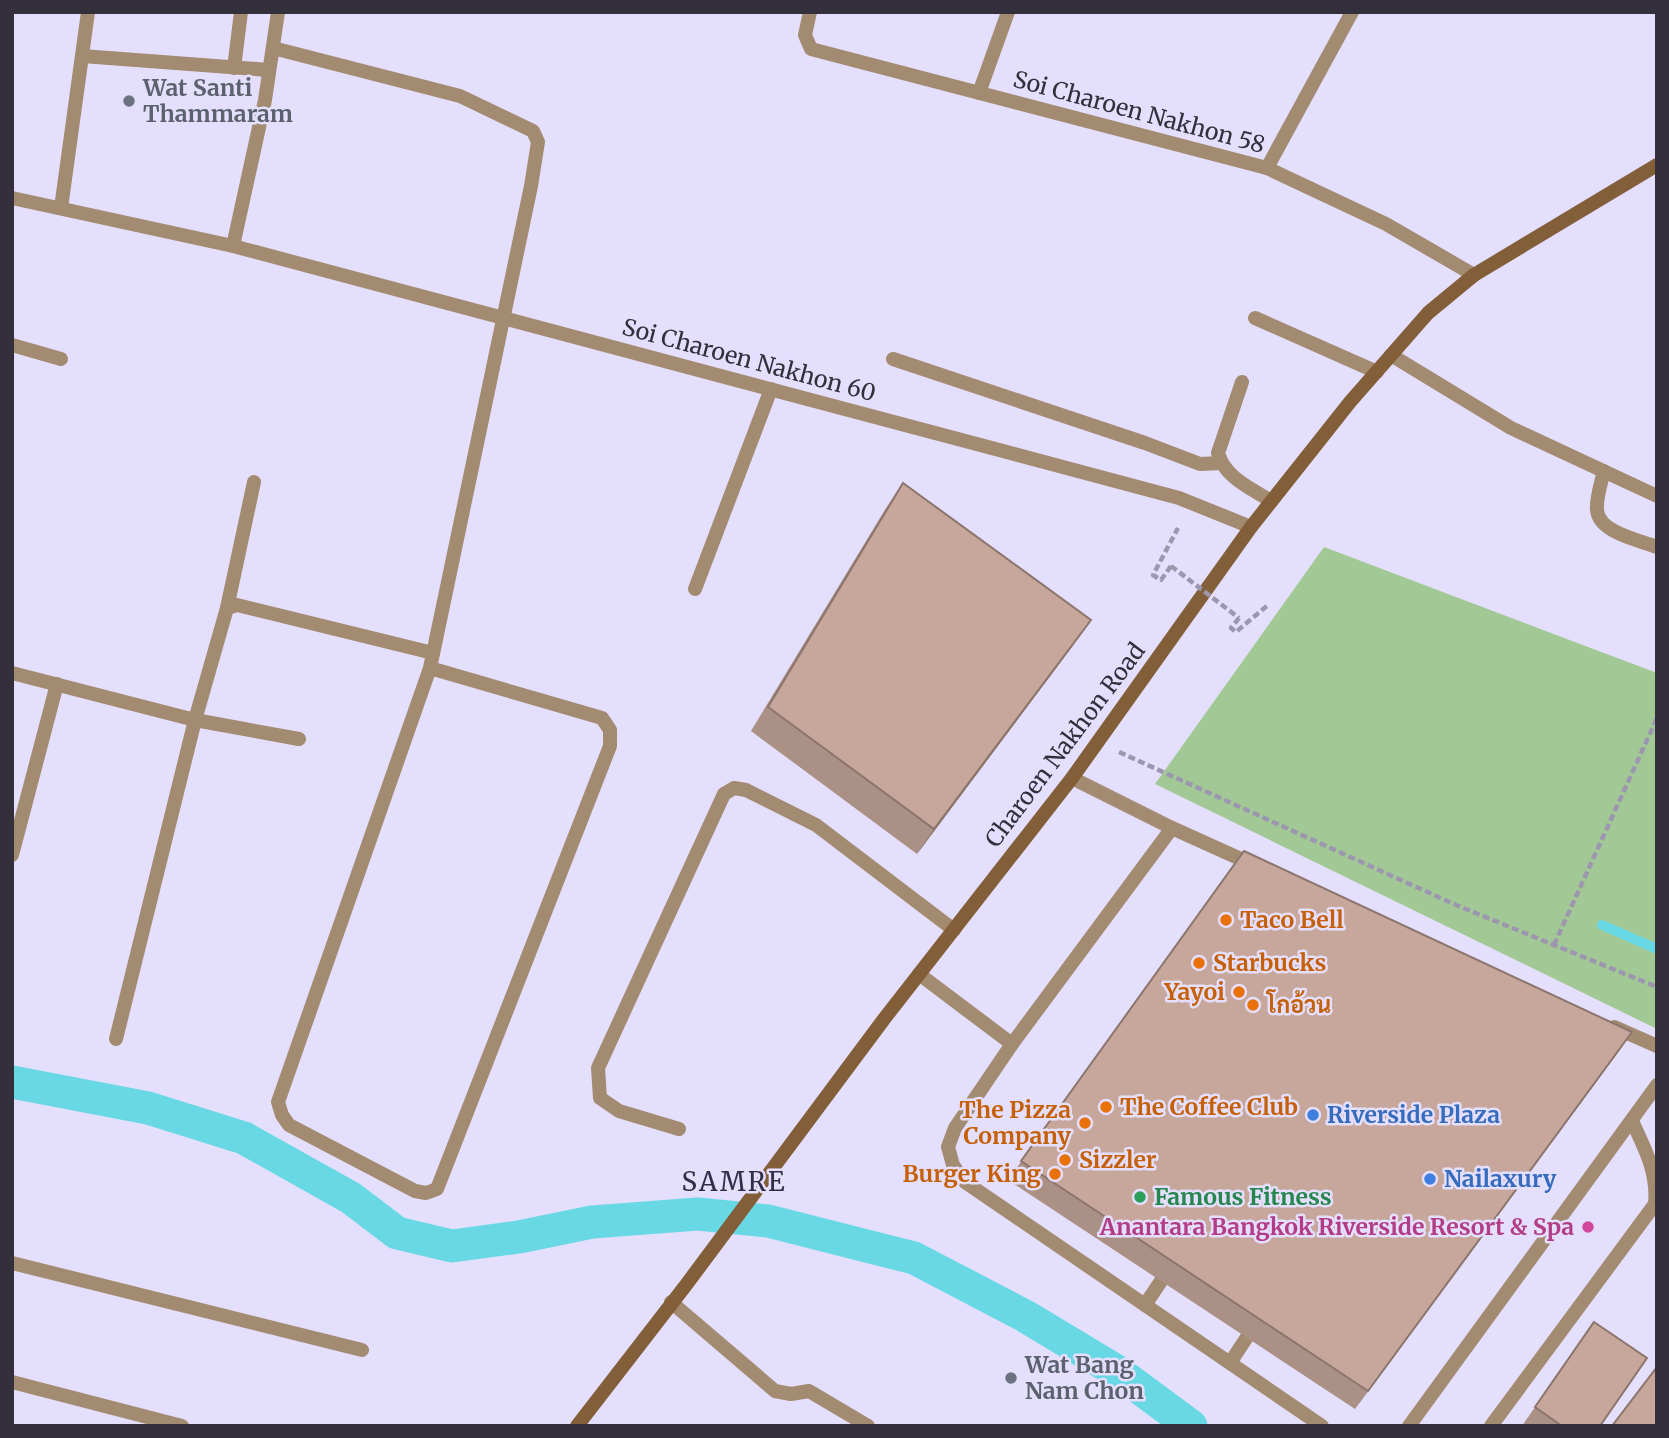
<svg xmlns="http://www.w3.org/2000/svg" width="1669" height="1438" font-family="Merriweather,Sarabun,serif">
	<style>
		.green { fill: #a2c995 }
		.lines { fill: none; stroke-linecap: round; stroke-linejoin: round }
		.stream { stroke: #68d8e4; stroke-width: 10 }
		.canal { stroke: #68d8e4; stroke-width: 33 }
		.path { stroke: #9c97af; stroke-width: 4.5; stroke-dasharray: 7 3.5; stroke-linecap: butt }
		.lane { stroke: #a38b71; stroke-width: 14 }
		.street { stroke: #a38b71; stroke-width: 14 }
		.secondary { stroke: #825f39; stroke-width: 14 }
		.path-bridge { stroke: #9c97af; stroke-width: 4.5; stroke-dasharray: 7 3.5; stroke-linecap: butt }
		.wall { fill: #ab9085 }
		.shaded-wall { fill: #8b756c }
		.building { fill: #c7a79b; stroke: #8b756c; stroke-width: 2 }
		.worship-dot { fill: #6b7280; stroke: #e5dffe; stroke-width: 2.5 }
		.food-dot { fill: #e8710a; stroke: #e5dffe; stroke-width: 2.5 }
		.shop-dot { fill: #3f7fe0; stroke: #e5dffe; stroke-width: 2.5 }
		.leisure-dot { fill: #2e9e5b; stroke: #e5dffe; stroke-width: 2.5 }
		.hotel-dot { fill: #d1479c; stroke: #e5dffe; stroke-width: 2.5 }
		.labels { text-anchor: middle; stroke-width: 5; stroke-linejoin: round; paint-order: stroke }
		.worship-label { font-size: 23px; font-weight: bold; fill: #5b616d; stroke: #e5dffe; text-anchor: start }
		.street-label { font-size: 23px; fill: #33303c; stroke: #e5dffe }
		.food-label { font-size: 23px; font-weight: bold; fill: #c56008; stroke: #e5dffe; text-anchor: start }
		.shop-label { font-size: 23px; font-weight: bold; fill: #366cbe; stroke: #e5dffe; text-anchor: start }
		.leisure-label { font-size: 23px; font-weight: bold; fill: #27864d; stroke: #e5dffe; text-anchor: start }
		.hotel-label { font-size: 23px; font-weight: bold; fill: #b23c85; stroke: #e5dffe; text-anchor: end }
		.quarter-label { font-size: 26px; letter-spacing: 2px; fill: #322e45; stroke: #e5dffe }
	</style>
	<rect width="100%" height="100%" fill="#e5dffe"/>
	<path class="green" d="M1324,547L1657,673V1029L1155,784Z"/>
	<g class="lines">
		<path class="stream" d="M1602,925L1657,949"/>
		<path class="canal" d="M12,1082L148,1108L244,1138L351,1198L397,1233L452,1246L519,1237L592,1222L698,1214L768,1221L914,1258L1025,1316L1118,1372L1191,1426"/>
		<g class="path">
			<path d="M1171,566L1161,580L1153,575L1178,528"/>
			<path d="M1239,618L1231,628L1236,632L1268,605"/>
			<path d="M1119,752L1456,905L1657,987"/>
			<path d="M1554,945L1657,718"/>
		</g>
		<g class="lane">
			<path d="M82,56L269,70"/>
			<path d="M234,68L241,12"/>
			<path d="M61,208L88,12"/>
			<path d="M1255,318L1377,372"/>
			<path d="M893,359L1145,443L1200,464L1221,463"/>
			<path d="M1242,382L1218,453C1225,478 1251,488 1271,501"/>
			<path d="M1072,778L1172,828L1254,865"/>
			<path d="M1172,828L1012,1044L955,1128L948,1147L953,1165L965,1182L1322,1426"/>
			<path d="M919,974L1012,1044"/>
			<path d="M1614,1027L1657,1046"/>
			<path d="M679,1129L619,1111L600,1098L598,1068L724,794L734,788L746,790L816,825L954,930"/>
			<path d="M1145,1305L1161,1281"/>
			<path d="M1230,1363L1247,1337"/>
			<path d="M1409,1426L1657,1085"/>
			<path d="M1491,1426L1655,1204C1658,1173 1645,1149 1632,1121"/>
		</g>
		<g class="street">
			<path d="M810,12L805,35L811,49L1267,168L1386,224L1474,275"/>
			<path d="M273,48L460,96L533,131L538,142L531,186L430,668L278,1102L282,1115L289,1125L415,1191L426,1193L437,1189L610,746V730L602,718L430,668"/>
			<path d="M979,93L1008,12"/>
			<path d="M1267,168L1352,12"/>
			<path d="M12,198L233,246L1179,498L1251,527"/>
			<path d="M233,246L265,100L278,12"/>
			<path d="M12,345L61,359"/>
			<path d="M1391,355L1511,428L1657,496"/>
			<path d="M1604,471C1601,483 1596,498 1597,510C1599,533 1639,540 1657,547"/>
			<path d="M695,589L771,389"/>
			<path d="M227,608L237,605L433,653"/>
			<path d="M12,673L195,720L299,739"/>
			<path d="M12,855L57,684"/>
			<path d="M116,1039L195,720L227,608L254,482"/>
			<path d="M12,1263L362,1350"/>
			<path d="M671,1302L775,1391L791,1394L809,1391L868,1426"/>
			<path d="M12,1382L182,1426"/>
		</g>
		<path class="secondary" d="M577,1426L686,1285L884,1019L1072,778L1251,527L1350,402L1428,313L1474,275L1657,165"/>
		<path class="path-bridge" d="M1171,566L1239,618"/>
	</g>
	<g class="wall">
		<path d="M903,483L1074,644L917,854L751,731L886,508Z"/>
		<path d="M1244,851L1619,1051L1355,1409L1008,1180Z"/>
		<path d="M1594,1322L1600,1426H1522Z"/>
	</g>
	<g class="shaded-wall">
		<path d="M1091,620L1074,644L917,854L934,829Z"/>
		<path d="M1632,1032L1619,1051L1355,1409L1368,1391Z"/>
	</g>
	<g class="building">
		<path d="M903,483L1091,620L934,829L768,707Z"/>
		<path d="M1244,851L1632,1032L1368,1391L1021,1161Z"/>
		<path d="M1594,1322L1647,1358L1600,1426H1562L1535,1407Z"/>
		<path d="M1657,1367V1426H1612Z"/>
	</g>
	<g class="worship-dot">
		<circle cx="129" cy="101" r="7"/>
		<circle cx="1011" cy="1378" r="7"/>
	</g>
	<g class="food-dot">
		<circle cx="1226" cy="920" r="7"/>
		<circle cx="1199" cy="963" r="7"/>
		<circle cx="1239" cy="992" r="7"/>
		<circle cx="1253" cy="1005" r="7"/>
		<circle cx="1106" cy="1107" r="7"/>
		<circle cx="1085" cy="1123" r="7"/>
		<circle cx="1065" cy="1160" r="7"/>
		<circle cx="1055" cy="1174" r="7"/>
	</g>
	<g class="shop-dot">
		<circle cx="1313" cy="1115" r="7"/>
		<circle cx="1430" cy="1179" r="7"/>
	</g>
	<circle class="leisure-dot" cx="1140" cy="1197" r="7"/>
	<circle class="hotel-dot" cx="1588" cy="1227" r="7"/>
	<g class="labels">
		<g class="worship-label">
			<text x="143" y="96">Wat Santi<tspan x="143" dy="26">Thammaram</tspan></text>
			<text x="1025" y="1373">Wat Bang<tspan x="1025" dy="26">Nam Chon</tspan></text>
		</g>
		<g class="street-label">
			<text transform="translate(1139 112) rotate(15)" y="8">Soi Charoen Nakhon 58</text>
			<text transform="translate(749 360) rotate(15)" y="8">Soi Charoen Nakhon 60</text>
			<text transform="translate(1065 745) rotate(-53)" y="8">Charoen Nakhon Road</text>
		</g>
		<g class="food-label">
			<text x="1240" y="928">Taco Bell</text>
			<text x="1213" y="971">Starbucks</text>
			<text x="1225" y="1000" text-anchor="end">Yayoi</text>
			<text x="1267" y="1013">โกอ้วน</text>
			<text x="1120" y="1115">The Coffee Club</text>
			<text x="1071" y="1118" text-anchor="end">The Pizza<tspan x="1071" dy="26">Company</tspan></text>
			<text x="1079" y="1168">Sizzler</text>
			<text x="1041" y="1182" text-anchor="end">Burger King</text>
		</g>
		<g class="shop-label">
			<text x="1327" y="1123">Riverside Plaza</text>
			<text x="1444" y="1187">Nailaxury</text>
		</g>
		<g class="leisure-label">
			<text x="1154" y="1205">Famous Fitness</text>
		</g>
		<g class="hotel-label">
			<text x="1574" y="1235">Anantara Bangkok Riverside Resort &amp; Spa</text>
		</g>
		<g class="quarter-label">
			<text x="734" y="1191">SAMRE</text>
		</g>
	</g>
	<rect width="1669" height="1438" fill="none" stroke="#33303c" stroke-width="28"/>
</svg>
